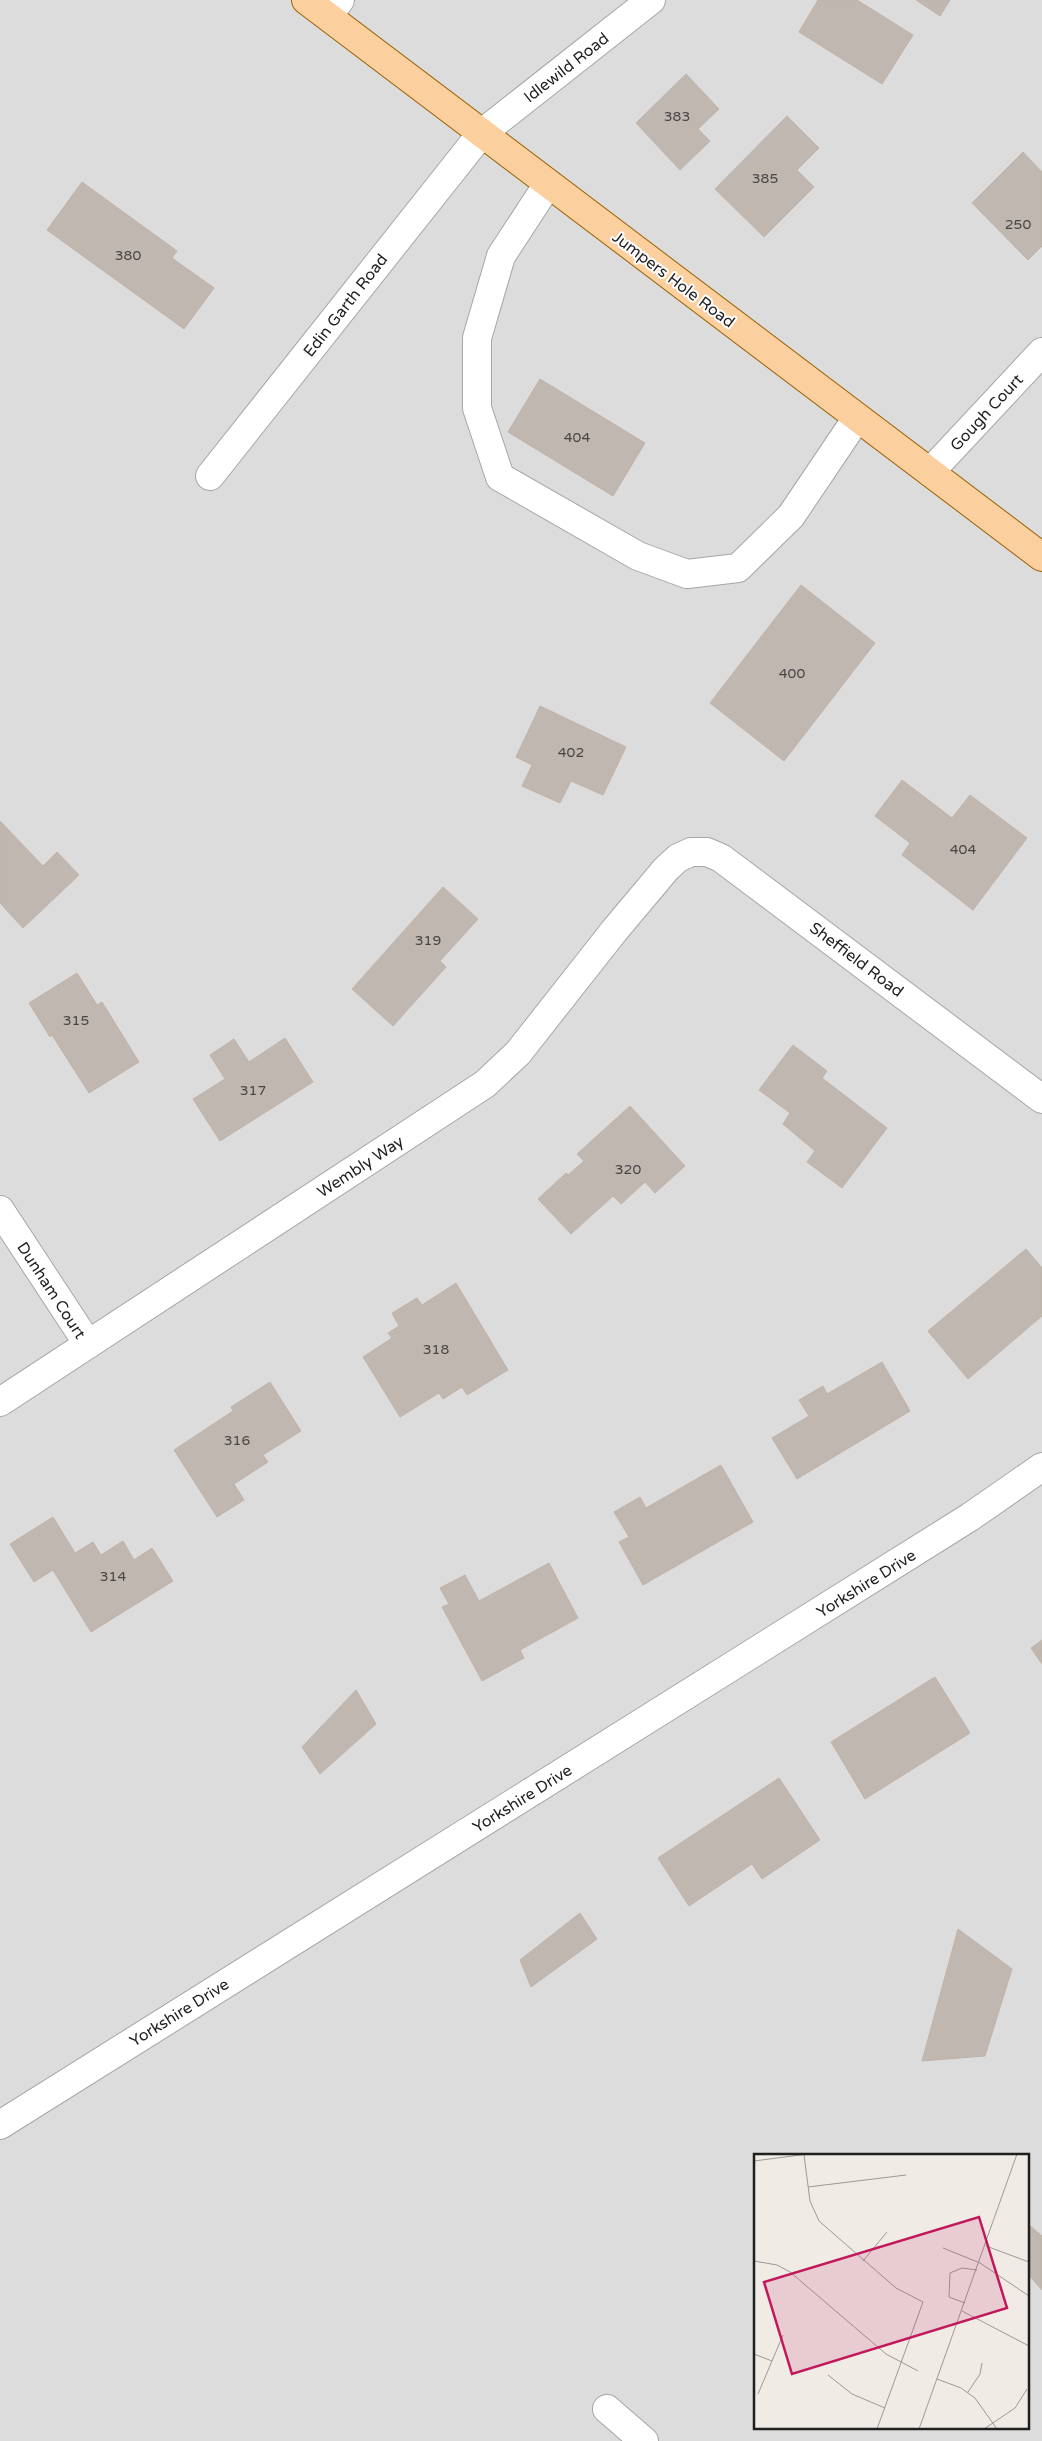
<svg xmlns="http://www.w3.org/2000/svg" width="1042" height="2441" font-family="'Varela Round',sans-serif">
	<style>
		.residential { fill: #dddcdc; fill-rule: evenodd }
		.building { fill: #c0b7b1; stroke: #c1b2a7 }
		.lines { fill: none; stroke-linecap: round; stroke-linejoin: round }
		.minor-casing { stroke: #a6a6a6; stroke-width: 30 }
		.major-casing { stroke: #996001; stroke-width: 30 }
		.minor { stroke: #fff; stroke-width: 28 }
		.major { stroke: #fbcf9e; stroke-width: 28 }
		.labels { text-anchor: middle; stroke-width: 4; stroke-linejoin: round; paint-order: stroke }
		.number-label { font-size: 14px; fill: #474544 }
		.street-label { font-size: 16px; fill: #1f1f1f; stroke: #fff }
		.inset-road { fill: none; stroke: #9c9a96; stroke-width: 1 }
		.view { fill: #c2185b; fill-opacity: 0.15; stroke: #c2185b; stroke-width: 2.5 }
		.inset-edge { fill: none; stroke: #1f1f1f; stroke-width: 2.5 }
	</style>
	<rect width="100%" height="100%" fill="#f0ece5"/>
	<path class="residential" d="M0,0H1042V2441H0ZM756,2155H1028V2427H756Z"/>
	<g class="building">
		<path d="M818,0H857L913,35L882,84L799,32Z"/>
		<path d="M916,0H950L940,16Z"/>
		<path d="M686,74L719,109L698,129L710,141L680,170L636,123Z"/>
		<path d="M787,116L819,148L797,170L814,187L764,237L715,189Z"/>
		<path d="M1023,152L1042,172V246L1028,260L972,203Z"/>
		<path d="M82,182L177,251L172,258L214,288L184,329L47,230Z"/>
		<path d="M540,379L645,443L613,496L508,432Z"/>
		<path d="M801,585L875,643L784,761L710,703Z"/>
		<path d="M540,706L626,747L603,795L571,781L560,803L522,786L532,765L516,757Z"/>
		<path d="M902,780L952,818L970,795L1027,838L973,910L902,855L910,843L875,816Z"/>
		<path d="M0,821L43,866L57,852L79,875L23,928L0,903Z"/>
		<path d="M443,887L478,919L440,961L446,967L393,1026L352,989Z"/>
		<path d="M77,973L97,1005L102,1002L139,1062L89,1093L52,1035L50,1037L29,1003Z"/>
		<path d="M285,1038L313,1082L220,1141L193,1099L225,1079L210,1055L234,1039L249,1062Z"/>
		<path d="M793,1045L827,1071L822,1078L887,1128L842,1188L807,1162L815,1151L783,1124L790,1113L759,1090Z"/>
		<path d="M630,1106L685,1166L655,1193L645,1182L621,1204L613,1196L571,1234L538,1199L566,1173L568,1175L584,1161L577,1154Z"/>
		<path d="M1026,1249L1042,1268V1316L968,1379L928,1331Z"/>
		<path d="M456,1283L508,1370L467,1395L462,1387L443,1399L439,1393L400,1417L363,1357L392,1338L388,1333L399,1326L392,1313L417,1298L422,1305Z"/>
		<path d="M882,1362L910,1411L797,1479L772,1438L809,1416L799,1400L823,1386L827,1394Z"/>
		<path d="M270,1382L301,1431L263,1455L268,1462L234,1484L244,1500L217,1517L174,1450L233,1411L231,1407Z"/>
		<path d="M721,1465L753,1522L643,1585L619,1542L629,1537L614,1512L640,1497L646,1508Z"/>
		<path d="M53,1517L75,1553L93,1542L101,1555L123,1541L134,1560L152,1548L173,1581L91,1632L53,1570L34,1582L10,1544Z"/>
		<path d="M549,1563L578,1618L520,1650L524,1658L482,1681L442,1607L449,1604L440,1588L465,1575L479,1601Z"/>
		<path d="M1042,1640V1664L1031,1648Z"/>
		<path d="M935,1677L970,1733L865,1799L831,1742Z"/>
		<path d="M356,1690L376,1724L320,1774L302,1747Z"/>
		<path d="M779,1778L820,1840L762,1879L752,1864L689,1906L658,1858Z"/>
		<path d="M580,1913L597,1939L531,1987L520,1960Z"/>
		<path d="M958,1929L1012,1969L985,2056L922,2061Z"/>
		<path d="M1028,2224L1042,2236V2290L1028,2274Z"/>
	</g>
	<g class="lines">
		<g class="minor-casing">
			<g id="minor">
				<path d="M328,16L340,0"/>
				<path d="M548,184L501,256L477,338V408L500,477L638,556L687,574L738,568L791,516L857,418"/>
				<path d="M930,472L1042,352"/>
				<path d="M210,476L481,134L651,0"/>
				<path d="M0,1210L88,1344"/>
				<path d="M0,1402L485,1084L518,1053L614,931L666,869L678,858L691,852H707L721,858L1042,1099"/>
				<path d="M0,2125L970,1517L1042,1467"/>
				<path d="M607,2409L644,2441"/>
			</g>
		</g>
		<g class="major-casing">
			<path id="major" d="M306,0L1042,557"/>
		</g>
		<use href="#minor" class="minor"/>
		<use href="#major" class="major"/>
	</g>
	<g class="labels">
		<g class="number-label">
			<text x="677" y="121">383</text>
			<text x="765" y="183">385</text>
			<text x="1018" y="229">250</text>
			<text x="128" y="260">380</text>
			<text x="577" y="442">404</text>
			<text x="792" y="678">400</text>
			<text x="571" y="757">402</text>
			<text x="963" y="854">404</text>
			<text x="428" y="945">319</text>
			<text x="76" y="1025">315</text>
			<text x="253" y="1095">317</text>
			<text x="628" y="1174">320</text>
			<text x="436" y="1354">318</text>
			<text x="237" y="1445">316</text>
			<text x="113" y="1581">314</text>
		</g>
		<g class="street-label">
			<text transform="translate(566 67) rotate(-38)" y="6">Idlewild Road</text>
			<text transform="translate(674 279) rotate(37)" y="6">Jumpers Hole Road</text>
			<text transform="translate(345 305) rotate(-52)" y="6">Edin Garth Road</text>
			<text transform="translate(986 412) rotate(-47)" y="6">Gough Court</text>
			<text transform="translate(857 959) rotate(37)" y="6">Sheffield Road</text>
			<text transform="translate(360 1166) rotate(-33)" y="6">Wembly Way</text>
			<text transform="translate(52 1290) rotate(57)" y="6">Dunham Court</text>
			<text transform="translate(866 1583) rotate(-32)" y="6">Yorkshire Drive</text>
			<text transform="translate(522 1798) rotate(-32)" y="6">Yorkshire Drive</text>
			<text transform="translate(179 2012) rotate(-32)" y="6">Yorkshire Drive</text>
		</g>
	</g>
	<g transform="translate(754 2154)">
		<rect width="275" height="275" fill="#f0ece5"/>
		<path class="inset-road" d="M50,1L56,47L65,67L142,134L169,148L123,275M0,7L54,0M54,33L152,21M232,92L275,108M189,94L226,109L275,142M0,107L23,111L36,118L132,200L164,217M109,107L133,78M211,149L195,143L196,119L208,114L223,116M208,157L275,192M0,200L18,207M74,221L98,240L131,254M183,225L207,234L221,244L243,275M214,238L226,220L228,209M4,240L29,181M165,275L263,0M230,275L261,254L273,235"/>
		<path class="view" d="M225,63L253,154L38,220L10,128Z"/>
		<rect width="275" height="275" class="inset-edge"/>
	</g>
</svg>
